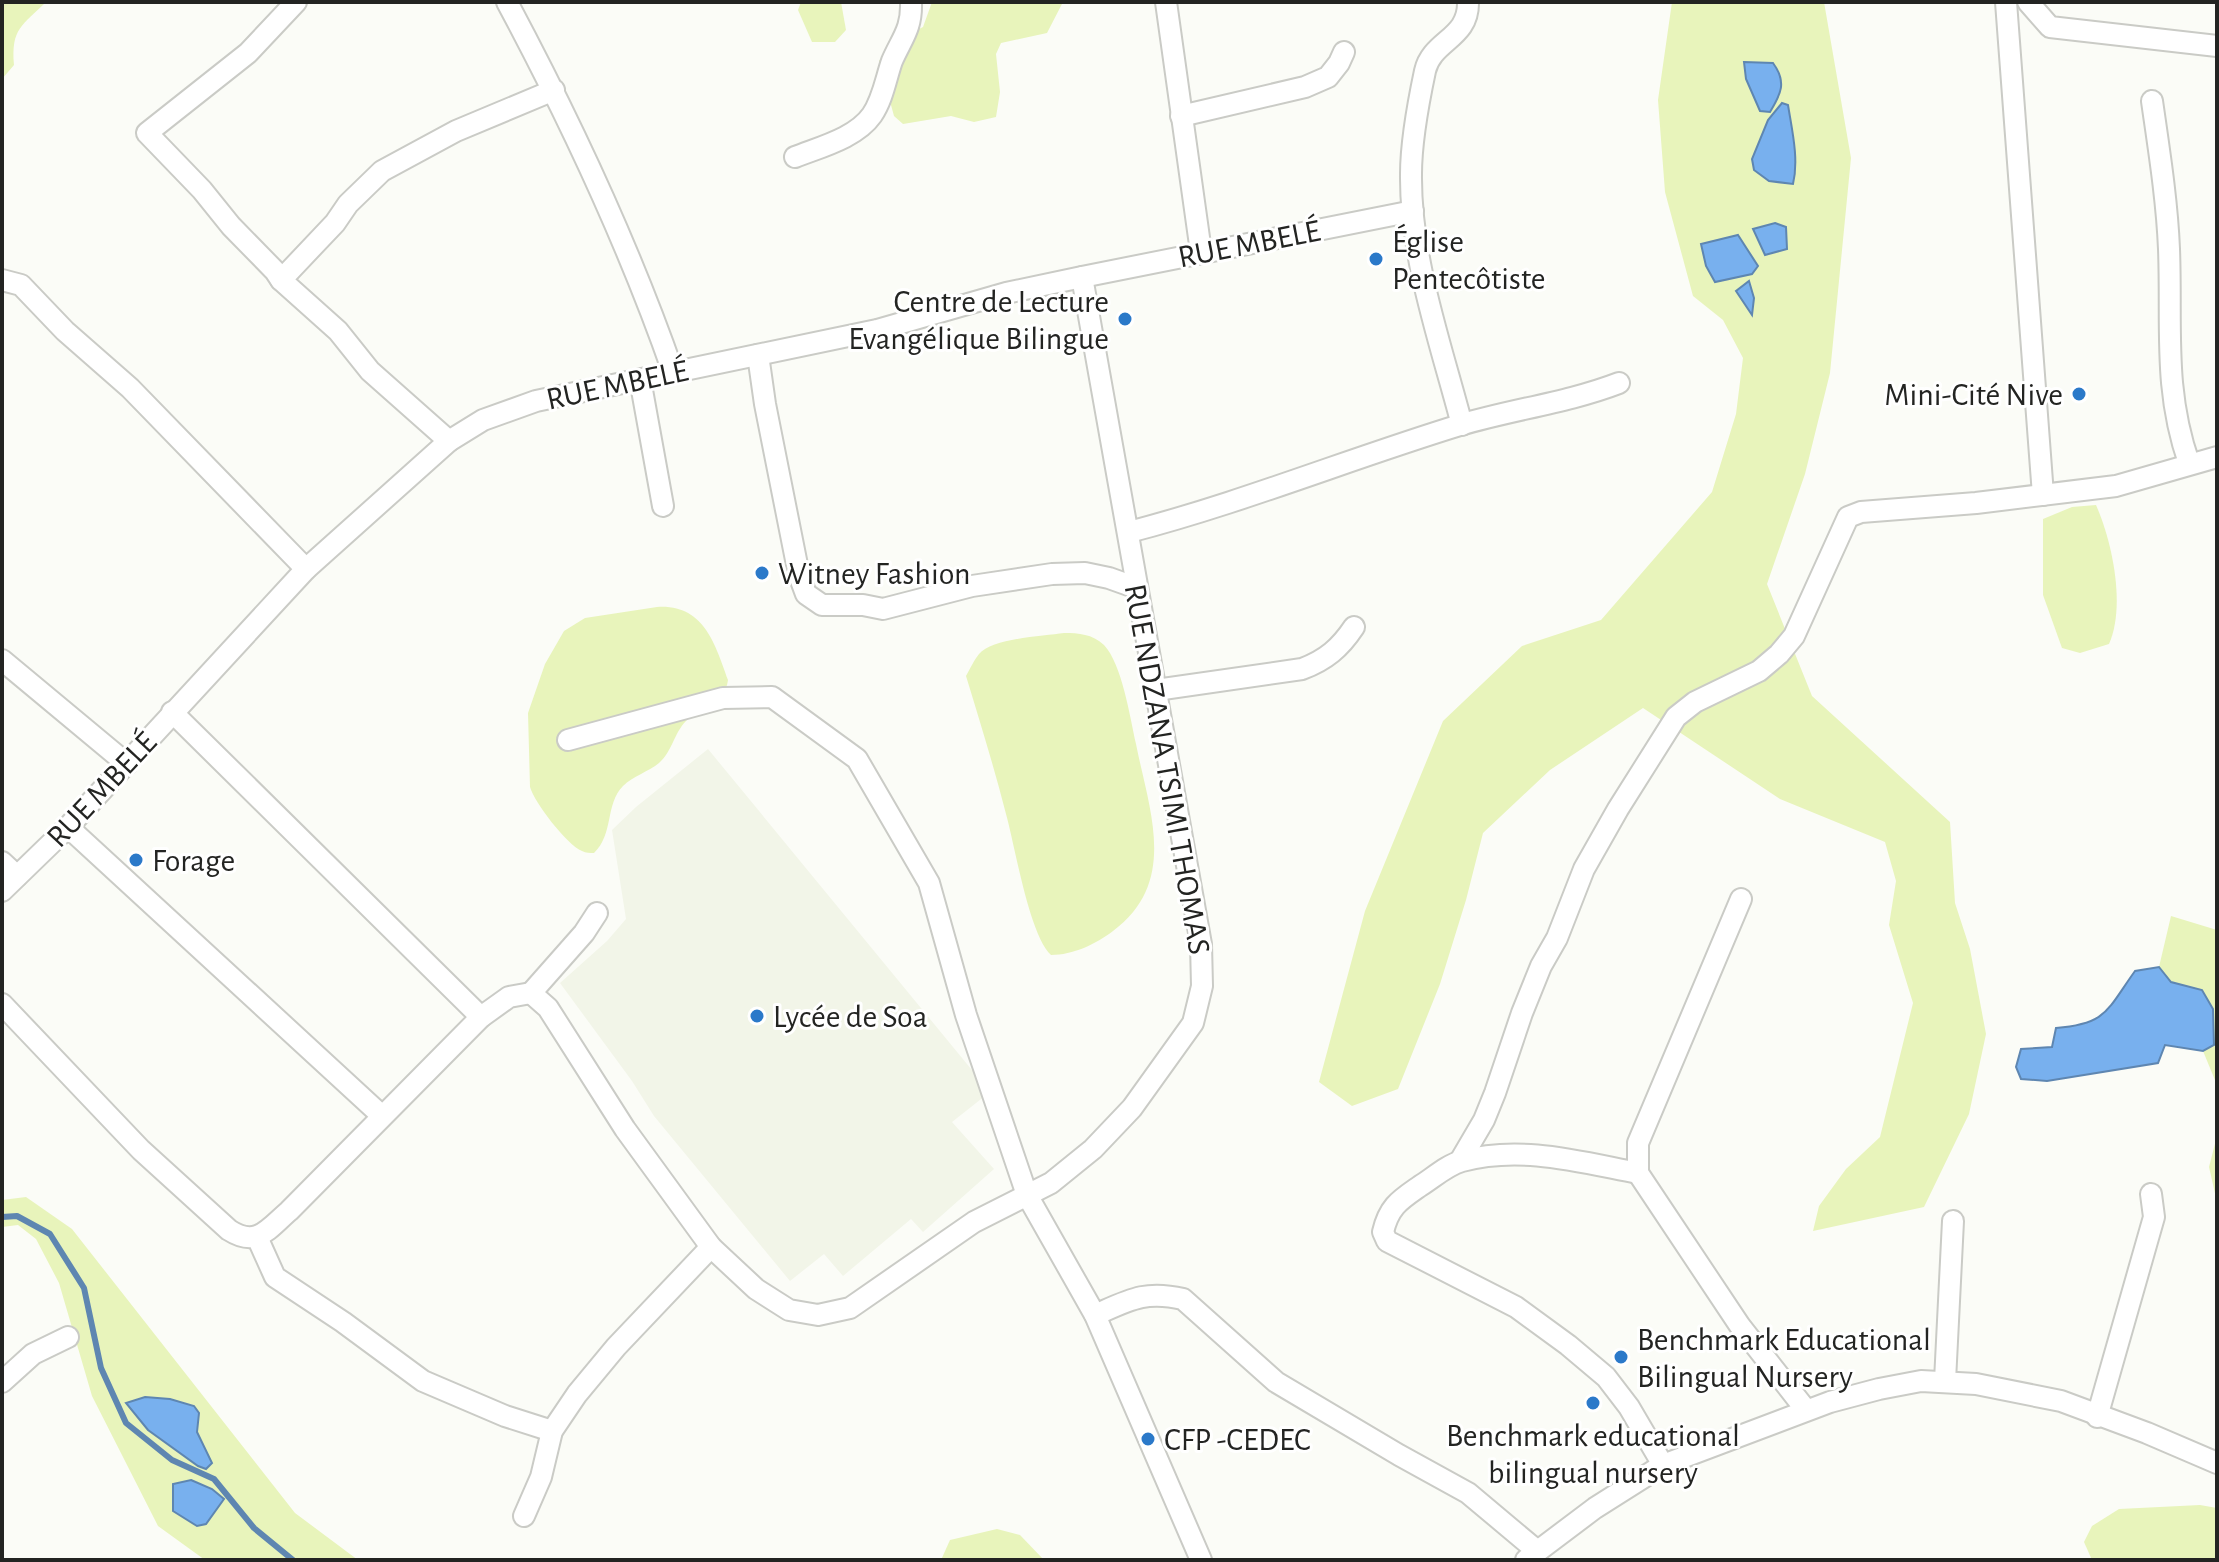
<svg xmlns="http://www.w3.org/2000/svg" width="2219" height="1562" font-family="'Alegreya Sans',sans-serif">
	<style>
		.built { fill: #f2f5e8 }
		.green { fill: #e8f4bb }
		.water { fill: #78b0ee; stroke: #5e86b1; stroke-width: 2 }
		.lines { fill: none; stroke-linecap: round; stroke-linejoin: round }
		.stream { stroke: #5e86b1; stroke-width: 6 }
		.street-casing { stroke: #cacbc6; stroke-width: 24 }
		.street { stroke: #fff; stroke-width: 20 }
		.poi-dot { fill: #2b79c9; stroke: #fff; stroke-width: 3 }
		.labels { text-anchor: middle; stroke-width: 6; stroke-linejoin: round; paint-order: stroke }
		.poi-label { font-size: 32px; fill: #232422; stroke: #fff; text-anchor: start }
		.street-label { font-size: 32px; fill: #232422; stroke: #fff }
	</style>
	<rect width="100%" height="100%" fill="#fbfcf7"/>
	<path class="built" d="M708,749L990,1092L952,1122L994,1169L923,1232L911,1219L843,1276L824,1254L790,1281L654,1116L632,1081L560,983L607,941L626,919L612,830L636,807Z"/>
	<g class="green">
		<path d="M2,2H46C22,26 11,28 14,65L2,79Z"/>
		<path d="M801,2H841L846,30L835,42H812L798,10Z"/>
		<path d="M932,2H1063L1047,33L1001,43L996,54L1000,92L996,117L974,122L951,116L903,124L894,116L879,61L892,43L923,27Z"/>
		<path d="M1672,2H1824L1851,158L1830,373L1805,474L1767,584L1812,696L1950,822L1955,903L1970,949L1986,1034L1969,1114L1924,1207L1813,1231L1819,1206L1846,1169L1880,1137L1913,1003L1889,925L1896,881L1885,842L1780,799L1643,708L1550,770L1483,833L1466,900L1440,984L1398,1089L1352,1106L1319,1082L1365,911L1443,721L1522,646L1601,620L1712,492L1736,414L1743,358L1723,320L1693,296L1665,192L1658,100Z"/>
		<path d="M2096,505C2112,541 2126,606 2109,644L2080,653L2062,648L2043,595V519L2072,507Z"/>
		<path d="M657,607C704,604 715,644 728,680C725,704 701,706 686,721C674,733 672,752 659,763C648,772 633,776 623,786C605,804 614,834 594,853C590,853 586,853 582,851C567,845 534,802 530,787L528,713L545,664L564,631L585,618Z"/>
		<path d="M1064,633C1079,633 1092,634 1104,645C1122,664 1130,717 1136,744C1149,810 1179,882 1113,931C1096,944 1073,955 1051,955C1029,934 1015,846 1006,814C994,767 980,722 966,676C970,669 974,660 979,654C992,638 1044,636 1064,633Z"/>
		<path d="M2171,916L2217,930V1085L2203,1051L2214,1045L2202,990L2171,982L2159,967Z"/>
		<path d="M2217,1136V1202L2209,1167Z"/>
		<path d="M26,1197L72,1229L295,1513L358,1560H205L158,1526L92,1396L59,1283L36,1239L18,1225L2,1227V1200Z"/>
		<path d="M2200,1505L2217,1508V1560H2092L2084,1542L2092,1526L2119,1509Z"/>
		<path d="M997,1529L1020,1535L1044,1560H941L950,1540Z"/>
	</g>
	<g class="water">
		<path d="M1744,62L1773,63C1787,82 1781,94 1770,112L1760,111L1746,79Z"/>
		<path d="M1782,103L1788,105C1792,130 1799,159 1793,184L1769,181L1754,170L1752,159L1768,120Z"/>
		<path d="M1775,223L1786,227L1787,249L1765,255L1753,229Z"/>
		<path d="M1738,235L1758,266L1752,274L1715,282L1706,266L1701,244Z"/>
		<path d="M1749,281L1754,298L1752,315L1736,291Z"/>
		<path d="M2159,967L2171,982L2202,990L2213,1009L2214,1045L2203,1051L2165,1045L2158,1063L2047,1081L2021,1079L2016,1067L2021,1049L2052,1047L2056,1028C2107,1024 2107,1010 2135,971Z"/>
		<path d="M145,1397L170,1399L194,1406L199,1413L197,1432L212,1463L206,1469L198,1466L148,1430L126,1403Z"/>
		<path d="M191,1480L212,1489L224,1499L206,1524L197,1526L173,1511V1484Z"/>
	</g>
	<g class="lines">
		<path class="stream" d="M2,1217L17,1216L50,1234L84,1288L101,1368L126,1423L172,1460L214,1479L254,1528L293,1560"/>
		<g class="street-casing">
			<g id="street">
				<path d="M296,2L248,53L147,133L202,190L231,226L275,271L281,280L338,331L370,371L449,441"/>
				<path d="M507,2C571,122 628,243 673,372"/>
				<path d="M1166,2L1201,252"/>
				<path d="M2006,2L2043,495"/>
				<path d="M2028,2L2050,27L2217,46"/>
				<path d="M2152,101C2159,150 2167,200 2169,249C2172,325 2163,389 2189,463"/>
				<path d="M1181,116L1305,87L1328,77L1339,63L1344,52"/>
				<path d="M795,157C820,147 856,138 872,115C883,99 886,78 892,61C902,38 912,29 911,2"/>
				<path d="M2,280L21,285L65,331L130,388L306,569"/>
				<path d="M281,280L335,223L348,204L382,171L456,131L554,90"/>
				<path d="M758,355L765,404L799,575L806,594L822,605H863L883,609L972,586L1052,574L1085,573L1109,578L1137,588"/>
				<path d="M640,379L663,506"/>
				<path d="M1462,425C1441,344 1410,259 1411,174C1411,141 1418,104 1425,71C1432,40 1469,39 1468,2"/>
				<path d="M1129,532C1241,503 1349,459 1460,425C1513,409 1567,403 1619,383"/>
				<path d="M2,660L127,764"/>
				<path d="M1156,690L1302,669C1326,660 1340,648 1354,627"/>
				<path d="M172,712L481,1017"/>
				<path d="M568,740L723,698L772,697L857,759L929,883L966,1015L1027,1195L1095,1315L1201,1560"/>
				<path d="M68,827L381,1115"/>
				<path d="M2,862L17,876"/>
				<path d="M2,891L68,827L306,569L449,441L483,420L536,401L877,330L1006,293L1082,277L1413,211"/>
				<path d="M1741,899L1638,1143V1173L1740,1326L1806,1410"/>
				<path d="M531,993L548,1008L625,1129L711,1247L756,1289L789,1310L818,1315L850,1308L974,1222L1051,1183L1093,1149L1132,1108L1193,1023L1202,986L1201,944L1082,277"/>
				<path d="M531,993L584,933L597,913"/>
				<path d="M2,1004L141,1150L229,1230C257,1248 268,1229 289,1211L481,1017L509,997L531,993"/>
				<path d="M1460,1161L1484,1120L1495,1093L1522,1013L1541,966L1557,938L1584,869L1618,809L1676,717L1695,702L1759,671L1779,654L1794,636L1848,517L1861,512L1976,503L2116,486L2217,457"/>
				<path d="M1638,1173C1580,1162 1521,1145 1462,1161C1447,1165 1433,1178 1420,1186C1400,1200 1389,1206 1383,1232L1387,1241L1516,1307L1568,1345L1606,1377L1629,1407L1663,1465"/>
				<path d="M257,1237L275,1277L343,1322L423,1381L505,1416L552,1431"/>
				<path d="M1095,1315C1129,1300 1145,1290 1183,1299L1276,1382L1399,1455L1468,1493L1536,1550"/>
				<path d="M1945,1381L1953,1221"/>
				<path d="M2,1382L33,1354L68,1337"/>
				<path d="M2097,1417L2154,1217L2151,1194"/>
				<path d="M524,1516L541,1477L552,1431L577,1394L616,1347L711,1247"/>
				<path d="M1526,1560L1595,1508L1663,1465L1830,1402L1879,1389L1921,1381L1976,1384L2061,1401L2147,1433L2217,1463"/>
			</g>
		</g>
		<use href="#street" class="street"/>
	</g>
	<g class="poi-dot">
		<circle cx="1376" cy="259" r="8"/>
		<circle cx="1125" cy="319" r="8"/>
		<circle cx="2079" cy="394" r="8"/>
		<circle cx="762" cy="573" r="8"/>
		<circle cx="136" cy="860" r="8"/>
		<circle cx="757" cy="1016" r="8"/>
		<circle cx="1621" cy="1357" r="8"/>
		<circle cx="1593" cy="1403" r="8"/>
		<circle cx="1148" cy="1439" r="8"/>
	</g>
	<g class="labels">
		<g class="poi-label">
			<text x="1392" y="252">Église<tspan x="1392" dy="37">Pentecôtiste</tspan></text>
			<text x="1109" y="312" text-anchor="end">Centre de Lecture<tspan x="1109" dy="37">Evangélique Bilingue</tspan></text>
			<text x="2063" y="405" text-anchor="end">Mini-Cité Nive</text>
			<text x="778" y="584">Witney Fashion</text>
			<text x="152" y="871">Forage</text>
			<text x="773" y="1027">Lycée de Soa</text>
			<text x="1637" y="1350">Benchmark Educational<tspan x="1637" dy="37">Bilingual Nursery</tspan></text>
			<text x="1593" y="1446" text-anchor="middle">Benchmark educational<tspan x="1593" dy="37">bilingual nursery</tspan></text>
			<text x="1164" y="1450">CFP -CEDEC</text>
		</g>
		<g class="street-label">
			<text transform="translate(1249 243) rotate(-11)" y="11">RUE MBELÉ</text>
			<text transform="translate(617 384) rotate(-12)" y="11">RUE MBELÉ</text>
			<text transform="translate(1168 769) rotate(80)" y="11">RUE NDZANA TSIMI THOMAS</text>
			<text transform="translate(101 789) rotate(-47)" y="11">RUE MBELÉ</text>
		</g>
	</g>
	<rect width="2219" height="1562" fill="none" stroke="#232422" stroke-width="8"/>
</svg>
